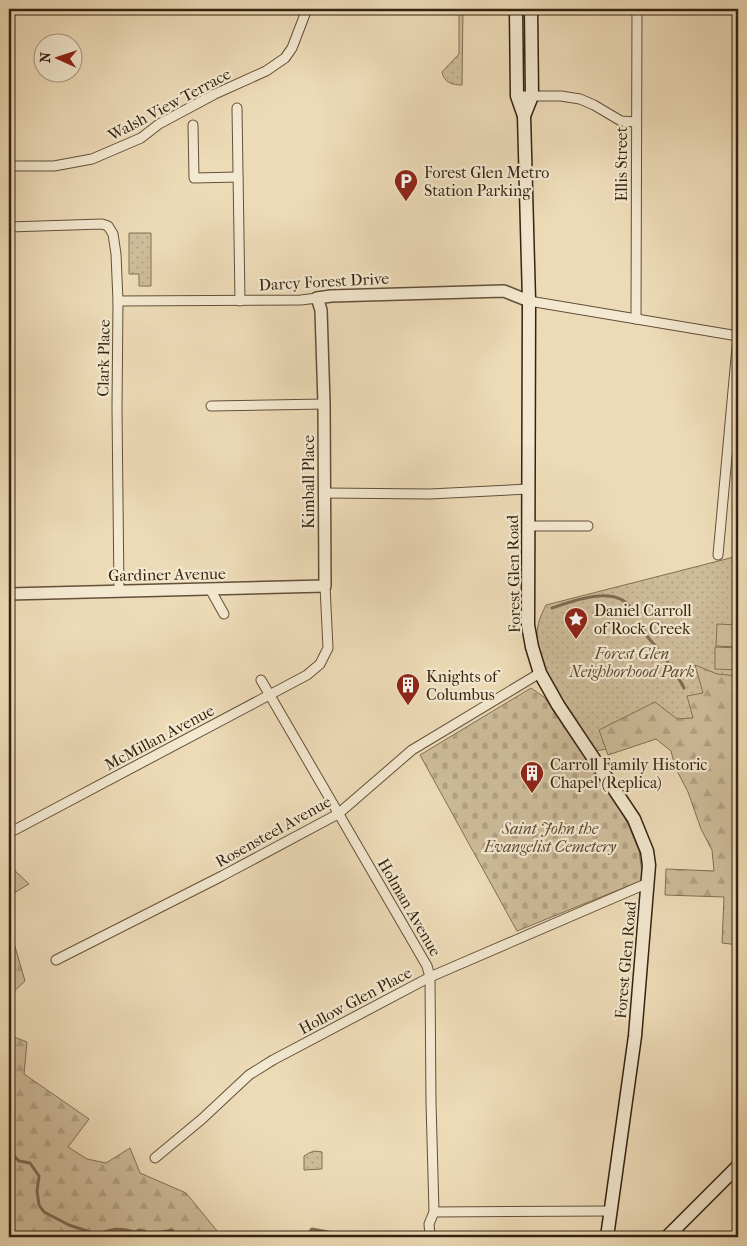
<svg xmlns="http://www.w3.org/2000/svg" width="747" height="1246" font-family="'IM FELL French Canon',serif">
	<style>
		.green { fill: url(#green-dots); stroke: #826f54 }
		.forest { fill: url(#forest-firs); stroke: #826f54 }
		.cemetery { fill: url(#cemetery-stones); stroke: #826f54 }
		.pitch { fill: #cebc9a; stroke: #826f54 }
		.lines { fill: none; stroke-linecap: round; stroke-linejoin: round }
		.stream { stroke: #7e6b52; stroke-width: 3 }
		.minor-casing { stroke: #635039; stroke-width: 11 }
		.tertiary-casing { stroke: #635039; stroke-width: 14 }
		.secondary-casing { stroke: #35220f; stroke-width: 15 }
		.minor { stroke: #f3e8d0; stroke-width: 9 }
		.tertiary { stroke: #f3e8d0; stroke-width: 11 }
		.secondary { stroke: #f3e8d0; stroke-width: 12 }
		.labels { text-anchor: middle; stroke-width: 4.5; stroke-linejoin: round; paint-order: stroke }
		.street-label { font-size: 16px; fill: #35220f; stroke: #f3e8d0 }
		.poi-label { font-size: 16px; fill: #35220f; stroke: #f3e8d0; text-anchor: start }
		.park-label { font-size: 16px; font-style: italic; fill: #5b4832; stroke: #f3e8d0 }
	</style>
	<defs>
		<pattern id="green-dots" width="8" height="8" patternUnits="userSpaceOnUse" patternTransform="scale(1.25)"><rect width="8" height="8" fill="#cebc9a"/><path d="M2 2h.1M6 6h.1" fill="none" stroke="#b2a184" stroke-width="1.8" stroke-linecap="round"/></pattern>
		<pattern id="forest-firs" width="22" height="20" patternUnits="userSpaceOnUse" patternTransform="scale(1.25)"><rect width="22" height="20" fill="#cebc9a"/><path d="M5 1l3.5 6h-7zM16 11l3.5 6h-7z" fill="#b2a184"/></pattern>
		<pattern id="cemetery-stones" width="16" height="16" patternUnits="userSpaceOnUse" patternTransform="scale(1.25)"><rect width="16" height="16" fill="#cebc9a"/><path d="M2 7V4a2 2 0 0 1 4 0v3zM10 15v-3a2 2 0 0 1 4 0v3z" fill="#b2a184"/></pattern>
	</defs>
	<rect width="100%" height="100%" fill="#eddbb7"/>
	<filter id="stains"><feTurbulence type="fractalNoise" baseFrequency=".004" numOctaves="4"/><feColorMatrix values="0 0 0 0 .2 0 0 0 0 .09 0 0 0 0 .02 0 0 0 .5 -.17"/></filter>
	<radialGradient id="worn" r=".72"><stop offset=".6" stop-color="#630" stop-opacity="0"/><stop offset="1" stop-color="#630" stop-opacity=".3"/></radialGradient>
	<g class="green">
		<path d="M459,9H463L462,85C453,85 444,83 442,72L459,54Z"/>
		<path d="M129,233H151V286H139V274H129Z"/>
		<path d="M738,556V715L623,746L596,751C577,722 536,670 537,635C537,624 541,615 546,605Z"/>
		<path d="M314,1151L322,1152V1169L304,1170V1156L309,1153Z"/>
	</g>
	<g class="forest">
		<path d="M695,665L717,674L738,676V945L722,943L724,897L665,895L666,869L714,871L712,850L701,829L688,792L675,767L671,751L656,739L608,755L599,730L655,702L677,719L693,718L687,696L703,693Z"/>
		<path d="M9,865L29,884L9,896Z"/>
		<path d="M9,926L25,981L9,996Z"/>
		<path d="M9,1035L27,1042L24,1074L89,1119L68,1147L87,1159L106,1163L130,1148L140,1173L186,1193L218,1232L220,1237H9Z"/>
	</g>
	<path class="cemetery" d="M531,688L544,697L619,807L629,826L639,851L643,880L517,931L420,755Z"/>
	<g class="pitch">
		<path d="M717,624L738,625V647L716,646Z"/>
		<path d="M715,647L738,648V670L715,669Z"/>
	</g>
	<g class="lines">
		<g class="stream">
			<path d="M552,608C575,600 620,583 633,612"/>
			<path d="M644,629C645,637 652,641 657,648C667,661 677,674 684,688"/>
			<path d="M9,1151L19,1161L30,1163L39,1176L37,1191L39,1205L44,1212L69,1225L99,1235C110,1228 122,1228 135,1232L140,1230L151,1234L172,1230L178,1237"/>
			<path d="M306,1237L312,1229L344,1235"/>
		</g>
		<g class="minor-casing">
			<g id="minor">
				<path d="M517,96H561L580,99L594,105L621,121L636,122"/>
				<path d="M237,108L240,301"/>
				<path d="M193,125L194,178L238,177"/>
				<path d="M9,166H54L92,159L141,138L159,124L215,94L266,71L285,58L292,48L307,9"/>
				<path d="M9,227L102,224L108,226L113,234L116,254L118,301L117,408L119,591"/>
				<path d="M118,301L301,300L317,298"/>
				<path d="M529,301L738,336"/>
				<path d="M636,319L637,9"/>
				<path d="M211,406L324,404"/>
				<path d="M324,493L430,494L528,489"/>
				<path d="M528,526H588"/>
				<path d="M718,555L738,336"/>
				<path d="M210,589L224,614"/>
				<path d="M261,680L427,966L430,977L431,1102L434,1212L429,1224L430,1236"/>
				<path d="M9,833L307,675L320,664L328,648L325,586"/>
				<path d="M56,960L222,876L338,814L412,750L540,673"/>
				<path d="M155,1158L202,1119L249,1075L273,1060L430,977L648,883"/>
				<path d="M434,1212L610,1211"/>
			</g>
		</g>
		<g class="tertiary-casing">
			<path id="tertiary" d="M9,594L325,586L324,404L321,310L317,298L331,296L504,291L529,301"/>
		</g>
		<g class="secondary-casing">
			<g id="secondary">
				<path d="M516,9L517,96L524,116L529,301L528,625L532,647L540,673L558,705L634,819L647,851L649,865L635,1036L607,1237"/>
				<path d="M524,116L532,96L531,9"/>
				<path d="M667,1237L738,1166"/>
			</g>
		</g>
		<use href="#minor" class="minor"/>
		<use href="#tertiary" class="tertiary"/>
		<use href="#secondary" class="secondary"/>
	</g>
	<defs>
		<g id="parking-pin" transform="scale(1.25)"><path d="M0 17L-7.5 6A9.5 9.5 0 1 1 7.5 6Z" fill="#8f2418" stroke="#f3e8d0"/><path d="M-3.5-5.5H1a3.5 3.5 0 0 1 0 7H-1V5.5H-3.5ZM-1-3.4V-.6H.8a1.4 1.4 0 0 0 0-2.8Z" fill="#fff"/></g>
		<g id="sight-pin" transform="scale(1.25)"><path d="M0 17L-7.5 6A9.5 9.5 0 1 1 7.5 6Z" fill="#8f2418" stroke="#f3e8d0"/><path d="M0-6L1.8-2.2L6-1.7L2.9 1.2L3.7 5.4L0 3.3L-3.7 5.4L-2.9 1.2L-6-1.7L-1.8-2.2Z" fill="#fff"/></g>
		<g id="building-pin" transform="scale(1.25)"><path d="M0 17L-7.5 6A9.5 9.5 0 1 1 7.5 6Z" fill="#8f2418" stroke="#f3e8d0"/><path d="M-4-6H4V6H1V3H-1V6H-4ZM-2.5-4.3h1.7v1.8h-1.7ZM.8-4.3h1.7v1.8H.8ZM-2.5-1h1.7V.8h-1.7ZM.8-1h1.7V.8H.8Z" fill="#fff"/></g>
	</defs>
	<g fill-rule="evenodd">
		<use href="#parking-pin" x="406" y="181"/>
		<use href="#sight-pin" x="576" y="619"/>
		<use href="#building-pin" x="408" y="685"/>
		<use href="#building-pin" x="532" y="773"/>
	</g>
	<g class="labels">
		<g class="street-label">
			<text transform="translate(169 104) rotate(-28)" y="6">Walsh View Terrace</text>
			<text transform="translate(621 164) rotate(-90)" y="6">Ellis Street</text>
			<text transform="translate(324 281) rotate(-3)" y="6">Darcy Forest Drive</text>
			<text transform="translate(103 358) rotate(-89)" y="6">Clark Place</text>
			<text transform="translate(308 482) rotate(-90)" y="6">Kimball Place</text>
			<text transform="translate(167 574) rotate(-1)" y="6">Gardiner Avenue</text>
			<text transform="translate(513 574) rotate(-91)" y="6">Forest Glen Road</text>
			<text transform="translate(159 737) rotate(-28)" y="6">McMillan Avenue</text>
			<text transform="translate(273 831) rotate(-29)" y="6">Rosensteel Avenue</text>
			<text transform="translate(410 907) rotate(60)" y="6">Holman Avenue</text>
			<text transform="translate(625 960) rotate(-85)" y="6">Forest Glen Road</text>
			<text transform="translate(355 1000) rotate(-28)" y="6">Hollow Glen Place</text>
		</g>
		<g class="poi-label">
			<text x="424" y="178">Forest Glen Metro<tspan x="424" dy="18">Station Parking</tspan></text>
			<text x="594" y="616">Daniel Carroll<tspan x="594" dy="18">of Rock Creek</tspan></text>
			<text x="426" y="682">Knights of<tspan x="426" dy="18">Columbus</tspan></text>
			<text x="550" y="770">Carroll Family Historic<tspan x="550" dy="18">Chapel (Replica)</tspan></text>
		</g>
		<g class="park-label">
			<text x="632" y="659">Forest Glen<tspan x="632" dy="18">Neighborhood Park</tspan></text>
			<text x="550" y="834">Saint John the<tspan x="550" dy="18">Evangelist Cemetery</tspan></text>
		</g>
	</g>
	<rect width="747" height="1246" fill="none" stroke="#eddbb7" stroke-width="30"/>
	<rect x="10" y="10" width="727" height="1226" fill="none" stroke="#35220f" stroke-width="2.5"/>
	<rect x="15" y="15" width="717" height="1216" fill="none" stroke="#35220f"/>
	<g transform="translate(58 58) rotate(273)"><circle r="24" fill="#f3e8d0" stroke="#a79983"/>
	<path d="M0-4L9 19L0 12L-9 19Z" fill="#8f2418"/>
	<text y="-8" font-size="14" font-weight="bold" text-anchor="middle" fill="#35220f">N</text>
	</g>
	<rect width="100%" height="100%" filter="url(#stains)"/>
	<rect width="100%" height="100%" fill="url(#worn)"/>
</svg>
